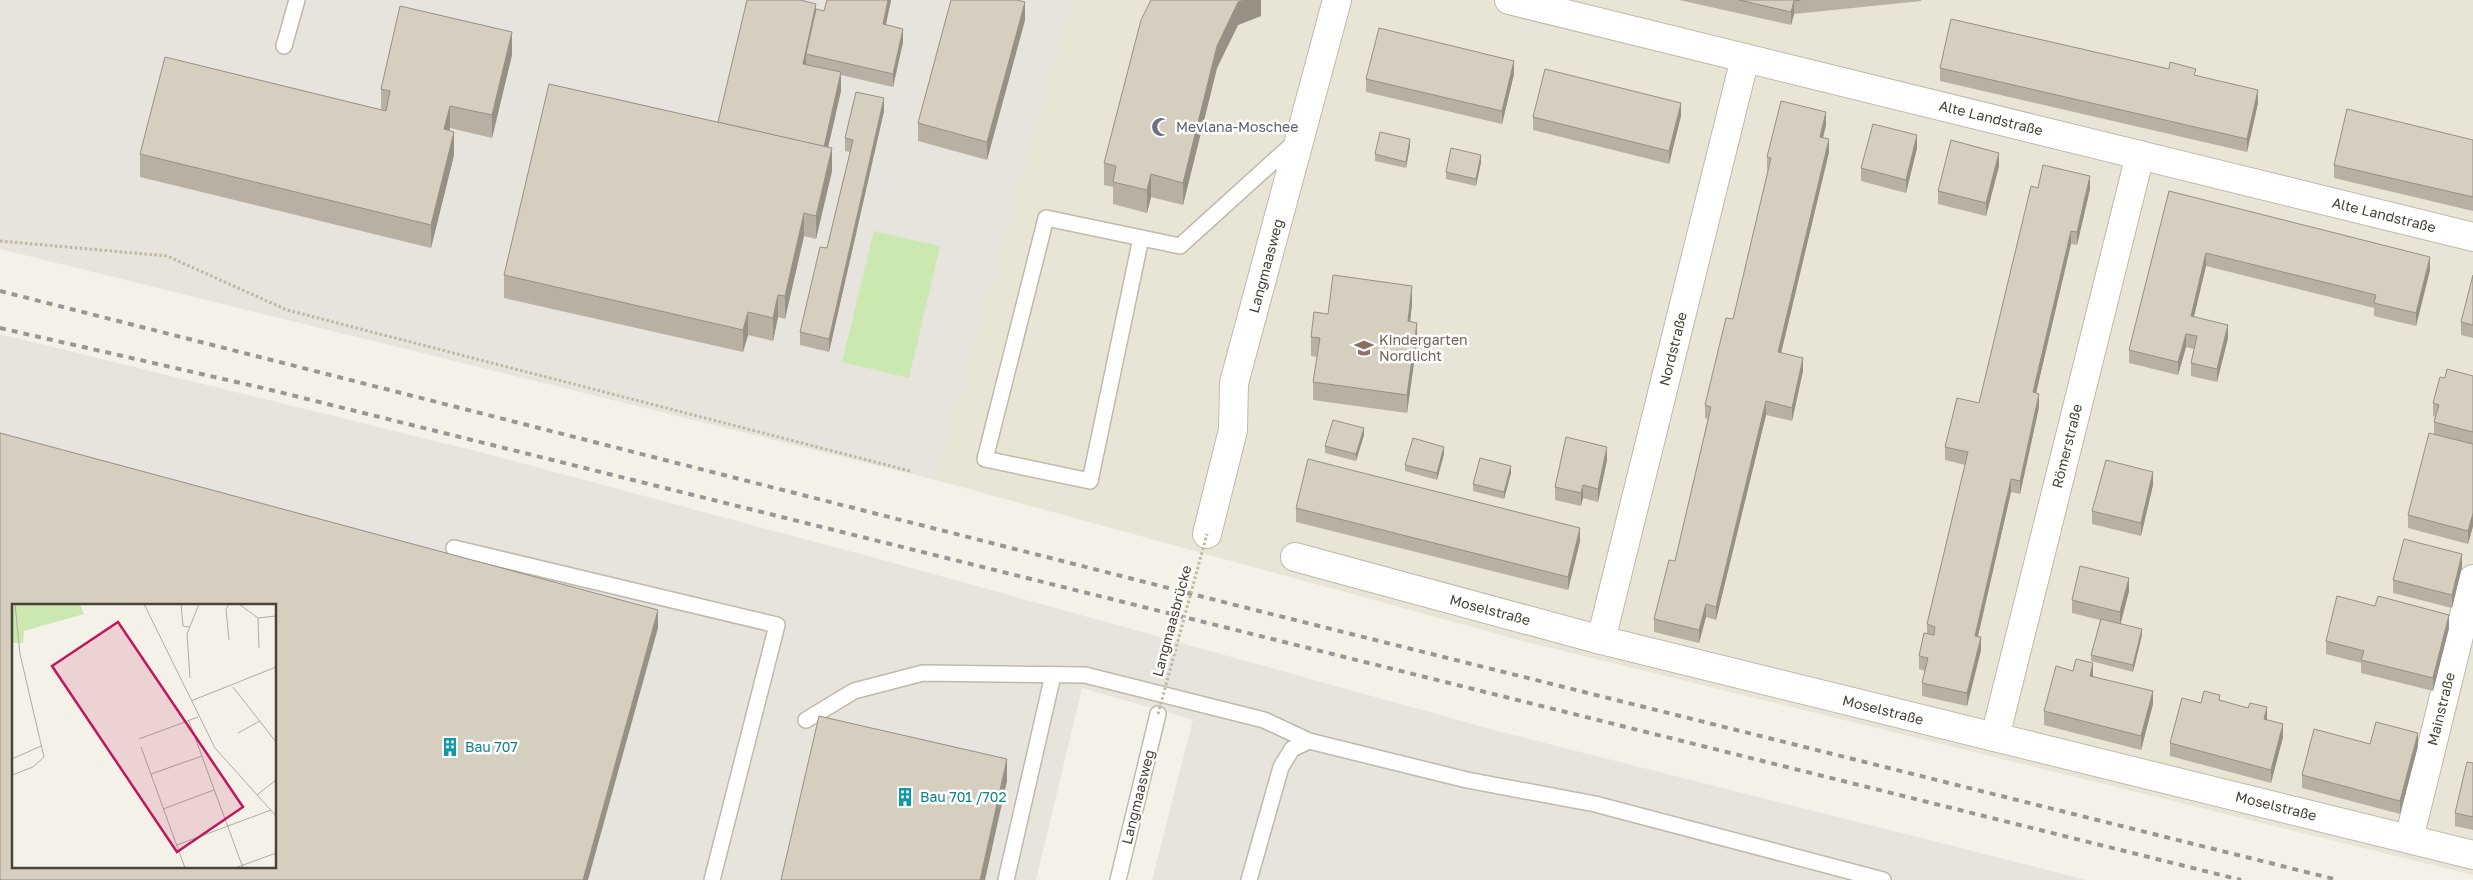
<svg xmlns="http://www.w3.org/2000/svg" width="2473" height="880" font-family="'Golos Text',sans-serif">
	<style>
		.residential { fill: #e8e4d6 }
		.industrial { fill: #e7e3dd; fill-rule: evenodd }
		.green { fill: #cbe8b1 }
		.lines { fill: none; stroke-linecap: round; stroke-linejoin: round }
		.service-casing { stroke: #c0baab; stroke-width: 18 }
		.minor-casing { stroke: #c0baab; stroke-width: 30 }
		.path { stroke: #c1b79c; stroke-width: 3; stroke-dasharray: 2.5 2.5; stroke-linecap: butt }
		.service { stroke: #fff; stroke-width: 15 }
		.minor { stroke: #fff; stroke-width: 28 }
		.rail { stroke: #979797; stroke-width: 4; stroke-dasharray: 6 6; stroke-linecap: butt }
		.path-bridge { stroke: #c1b79c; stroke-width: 3; stroke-dasharray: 2.5 2.5; stroke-linecap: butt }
		.wall { fill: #b8b1a3 }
		.shaded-wall { fill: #969085 }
		.building { fill: #d6cebe; stroke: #969085; fill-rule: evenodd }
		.labels { text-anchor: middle; stroke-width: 5; stroke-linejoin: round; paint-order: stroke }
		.street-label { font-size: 14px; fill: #484337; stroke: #fff }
		.worship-label { font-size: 14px; fill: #5b616d; stroke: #fff; text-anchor: start }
		.education-label { font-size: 14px; fill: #785e54; stroke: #fff; text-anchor: start }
		.culture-label { font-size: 14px; fill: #0d838f; stroke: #fff; text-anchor: start }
		.inset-road { fill: none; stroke: #afaca1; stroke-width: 1 }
		.view { fill: #c2185b; fill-opacity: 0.15; stroke: #c2185b; stroke-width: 2.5 }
		.inset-edge { fill: none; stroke: #484337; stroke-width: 2.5 }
	</style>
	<rect width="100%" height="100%" fill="#f4f2e8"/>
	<path class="residential" d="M1073,0H2473V875L1523,641L936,480Z"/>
	<g class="industrial">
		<path d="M0,0H1073L936,480L0,249Z"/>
		<path d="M0,334L476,451L890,562L1501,732L2087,880H1152L1193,720L1082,688L1036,880H0ZM14,605H275V866H14Z"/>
	</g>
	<path class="green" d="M874,231L940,246L909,378L842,362Z"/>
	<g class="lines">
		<g class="service-casing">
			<g id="service">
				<path d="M284,46L297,0"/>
				<path d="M1141,238L1090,481L985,459L1046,218L1180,246L1296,141"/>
				<path d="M454,548L777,625L712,880"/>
				<path d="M806,720L854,691L923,673L1085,675L1264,720L1309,741"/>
				<path d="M1006,880L1053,675"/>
				<path d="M1118,880L1158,714"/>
				<path d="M1249,880L1281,767L1292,749L1309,741L1467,780L1595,804L1883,880"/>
			</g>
		</g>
		<g class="minor-casing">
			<g id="minor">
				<path d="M1509,0L2473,237"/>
				<path d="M1207,534L1233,430L1234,383L1337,0"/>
				<path d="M1295,557L1601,640L2473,855"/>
				<path d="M1601,640L1745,58"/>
				<path d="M1995,737L2140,155"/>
				<path d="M2409,839L2473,579"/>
			</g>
		</g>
		<path class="path" d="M0,241L167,256L287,310L910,471"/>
		<use href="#service" class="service"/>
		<use href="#minor" class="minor"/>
		<g class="rail">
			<path d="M0,291L1255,610L2338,880"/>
			<path d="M0,328L267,389L2241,880"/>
		</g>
		<path class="path-bridge" d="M1158,714L1207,534"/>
	</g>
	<g class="wall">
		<path d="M827,0H891L886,25L903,42L893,87L841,75V91L828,148L832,171L816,239L804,236L785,319L778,317L773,341L748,335L743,352L504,298V275L718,122L816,9L824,11Z"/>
		<path d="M1261,0V16L1238,25L1217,68L1183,205L1151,197L1147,213L1113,204V187L1104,185V163Z"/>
		<path d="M1679,0H1921V1L1794,14L1791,25Z"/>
		<path d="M1025,20L987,160L918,141V123Z"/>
		<path d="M512,55L492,138L450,128L449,131L454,155L431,248L140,177V154L381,110V89Z"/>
		<path d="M1940,68L2196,75L2258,103L2247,152L1940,81Z"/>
		<path d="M1514,74L1502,124L1366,92V79Z"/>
		<path d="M884,111L829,352L800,345V332L827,248L850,152L845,151V138Z"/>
		<path d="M1681,116L1669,164L1533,130V117Z"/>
		<path d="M1826,125L1823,137L1829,152L1781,353L1803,371L1792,421L1766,415L1716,620L1706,617L1699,643L1654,632V619L1675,561L1708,419L1705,418V405L1733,319L1768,170H1767V157Z"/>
		<path d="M2473,140V211L2334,178V165Z"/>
		<path d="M1410,146L1406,168L1375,161V154Z"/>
		<path d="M1917,148L1906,193L1861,181V168Z"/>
		<path d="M1481,162L1476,186L1446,179V172Z"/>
		<path d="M1999,166L1986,216L1938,204V191Z"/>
		<path d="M2038,188L2090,189L2077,245L2071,244L2036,393L2039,407L2020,494L2011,492L1978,636L1981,650L1967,706L1922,696V683L1925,671L1919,669V656L1927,633V624L1965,465L1945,460V447L1979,403Z"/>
		<path d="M2169,191L2430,270L2416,326L2374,316V308L2206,266L2194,316L2228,338L2217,382L2191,376V363L2194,349L2186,347L2178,375L2129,363V350Z"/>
		<path d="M2473,275V338L2461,335V322Z"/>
		<path d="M1412,304L1410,322L1417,341L1407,413L1313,400V382L1317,357L1311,356V337L1328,314Z"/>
		<path d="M2473,376V526L2468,544L2408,528V515L2434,434V422L2435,417L2433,416V403L2445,378Z"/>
		<path d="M1364,435L1356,461L1325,453V446Z"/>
		<path d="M1444,454L1437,480L1405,471V465Z"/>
		<path d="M1607,460L1598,502L1583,498L1581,506L1555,500V487Z"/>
		<path d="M1511,473L1504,499L1473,491V484Z"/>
		<path d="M2153,485L2141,536L2092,524V511Z"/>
		<path d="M1296,508L1580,541L1568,590L1296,522Z"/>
		<path d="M2462,567L2452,608L2393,593V580Z"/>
		<path d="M2129,591L2121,623L2142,635L2133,672L2091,661V655L2100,620L2072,613V600Z"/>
		<path d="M2449,628L2433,691L2361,673V663L2326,654V641Z"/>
		<path d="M2093,676L2153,704L2141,750L2044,725V711Z"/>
		<path d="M2220,700L2267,720L2283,737L2271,783L2170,756V743L2201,703Z"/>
		<path d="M2370,744L2418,746L2400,814L2302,788V775Z"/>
		<path d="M2473,763V830L2455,826V813Z"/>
	</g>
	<g class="shaded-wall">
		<path d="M888,0H891L883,37V24Z"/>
		<path d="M1244,0H1261V16L1238,25L1217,68L1183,205V183L1217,46L1238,2Z"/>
		<path d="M1794,1V14L1791,25V12Z"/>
		<path d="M1025,2V20L987,160V142Z"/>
		<path d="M816,4V22L806,54V66L803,64Z"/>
		<path d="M903,29V42L893,87V74Z"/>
		<path d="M512,32V55L492,138V115Z"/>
		<path d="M1514,61V74L1502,124V111Z"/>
		<path d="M841,72V91L823,169V150Z"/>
		<path d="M2258,90V103L2247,152V139Z"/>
		<path d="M884,98V111L829,352V339Z"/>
		<path d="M1681,103V116L1669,164V151Z"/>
		<path d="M450,106V128L444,151V129Z"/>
		<path d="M1826,112V125L1820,150V137Z"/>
		<path d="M454,132V155L431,248V225Z"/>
		<path d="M1917,135V148L1906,193V180Z"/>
		<path d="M1410,139V146L1406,168V162Z"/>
		<path d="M1829,139V152L1778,366V352Z"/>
		<path d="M832,148V171L816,239V216Z"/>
		<path d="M1999,153V166L1986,216V203Z"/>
		<path d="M1481,155V162L1476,186V179Z"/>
		<path d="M1151,174V197L1147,213V190Z"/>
		<path d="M2090,176V189L2077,245V232Z"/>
		<path d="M804,213V236L785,319V296Z"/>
		<path d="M2071,231V244L2033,406V392Z"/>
		<path d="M2206,253V266L2191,329V316Z"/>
		<path d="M2430,257V270L2416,326V313Z"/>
		<path d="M1412,286V304L1408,340V321Z"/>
		<path d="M778,295V317L773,341V318Z"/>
		<path d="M748,312V335L743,352V330Z"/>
		<path d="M1417,323V341L1407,413V395Z"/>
		<path d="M2228,325V338L2217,382V369Z"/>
		<path d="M2186,334V347L2178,375V362Z"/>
		<path d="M1803,358V371L1792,421V408Z"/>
		<path d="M2039,394V407L2020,494V481Z"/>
		<path d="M1766,401V415L1716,620V607Z"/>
		<path d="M1364,428V435L1356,461V454Z"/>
		<path d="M1444,447V454L1437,480V473Z"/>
		<path d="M1607,447V460L1598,502V489Z"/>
		<path d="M1511,466V473L1504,499V492Z"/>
		<path d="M2153,472V485L2141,536V523Z"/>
		<path d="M2011,479V492L1975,649V636Z"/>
		<path d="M1583,485V498L1581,506V493Z"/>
		<path d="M2473,513V526L2468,544V531Z"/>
		<path d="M1580,528V541L1568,590V577Z"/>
		<path d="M2462,554V567L2452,608V595Z"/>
		<path d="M2129,578V591L2120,625V612Z"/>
		<path d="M1706,604V617L1699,643V630Z"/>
		<path d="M658,610V628L588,880H583Z"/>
		<path d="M2449,615V628L2433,691V678Z"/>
		<path d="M2142,629V635L2133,672V665Z"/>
		<path d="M1981,637V650L1967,706V693Z"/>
		<path d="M2093,663V676H2090Z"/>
		<path d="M2153,691V704L2141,750V736Z"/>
		<path d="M2267,707V720L2264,719Z"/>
		<path d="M2283,724V737L2271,783V770Z"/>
		<path d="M2418,733V746L2400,814V801Z"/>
		<path d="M1007,759V781L985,880H980Z"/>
	</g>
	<g class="building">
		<path d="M747,0H800L816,4L803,64L841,72L824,147L718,122Z"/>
		<path d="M827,0H888L883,24L903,29L893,74L806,54L816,9L824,11Z"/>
		<path d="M951,0H1017L1025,2L987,142L918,123Z"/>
		<path d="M1151,0H1244L1238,2L1217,46L1183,183L1151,174L1147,190L1113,182L1116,166L1104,163L1141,20Z"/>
		<path d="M1739,0H1801L1794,1L1791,12Z"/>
		<path d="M400,6L512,32L492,115L450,106L444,129L454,132L431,225L140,154L165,57L386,111L390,91L381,89Z"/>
		<path d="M1951,19L2169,69L2170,62L2196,69L2194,75L2258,90L2247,139L1940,68Z"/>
		<path d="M1379,28L1514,61L1502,111L1366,79Z"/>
		<path d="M1545,69L1681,103L1669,151L1533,117Z"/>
		<path d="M549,84L832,148L816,216L804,213L785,296L778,295L773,318L748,312L743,330L504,275Z"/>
		<path d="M856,92L884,98L829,339L800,332L820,247L827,248L853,140L845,138Z"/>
		<path d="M1781,101L1826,112L1820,137L1829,139L1778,352L1803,358L1792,408L1766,401L1716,607L1706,604L1699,630L1654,619L1669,560L1675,561L1711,407L1705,405L1726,318L1733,319L1771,158L1767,157Z"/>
		<path d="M2347,109L2473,140V197L2334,165Z"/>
		<path d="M1873,124L1917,135L1906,180L1861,168Z"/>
		<path d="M1380,132L1410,139L1406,162L1375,154Z"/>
		<path d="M1951,140L1999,153L1986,203L1938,191Z"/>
		<path d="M1451,148L1481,155L1476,179L1446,172Z"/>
		<path d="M2043,165L2090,176L2077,232L2071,231L2033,392L2039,394L2020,481L2011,479L1975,636L1981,637L1967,693L1922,683L1928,658L1919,656L1924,633L1934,635L1935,627L1927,624L1968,452L1945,447L1957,398L1979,403L2031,186L2038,188Z"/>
		<path d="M2169,191L2430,257L2416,313L2374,303L2376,295L2206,253L2191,316L2228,325L2217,369L2191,363L2197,336L2186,334L2178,362L2129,350Z"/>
		<path d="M1333,275L1412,286L1408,321L1417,323L1407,395L1313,382L1320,338L1311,337L1314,312L1328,314Z"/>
		<path d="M2473,275V325L2461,322Z"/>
		<path d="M2447,369L2473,376V432L2434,422L2439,405L2433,403L2440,377L2445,378Z"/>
		<path d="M1333,420L1364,428L1356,454L1325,446Z"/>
		<path d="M0,433L658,610L583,880H0ZM14,605H275V866H14Z"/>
		<path d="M2429,433L2473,444V513L2468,531L2408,515Z"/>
		<path d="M1566,437L1607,447L1598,489L1583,485L1581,493L1555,487Z"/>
		<path d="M1413,438L1444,447L1437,473L1405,465Z"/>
		<path d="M1480,458L1511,466L1504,492L1473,484Z"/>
		<path d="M1308,459L1580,528L1568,577L1296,508Z"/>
		<path d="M2106,460L2153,472L2141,523L2092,511Z"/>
		<path d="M2404,539L2462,554L2452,595L2393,580Z"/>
		<path d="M2080,566L2129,578L2120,612L2072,600Z"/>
		<path d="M2337,596L2375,606L2378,596L2449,615L2433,678L2361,660L2364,651L2326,641Z"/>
		<path d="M2101,619L2142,629L2133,665L2091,655Z"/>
		<path d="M2076,659L2093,663L2090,676L2153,691L2141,736L2044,711L2056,666L2073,671Z"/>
		<path d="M2204,691L2220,695L2219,700L2248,708L2250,703L2267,707L2264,719L2283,724L2271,770L2170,743L2182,698L2201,703Z"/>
		<path d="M819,716L1007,759L980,880H781Z"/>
		<path d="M2376,722L2418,733L2400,801L2302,775L2314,729L2370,744Z"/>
		<path d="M2467,762L2473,763V817L2455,813Z"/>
	</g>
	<defs>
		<g id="mosque-bare" transform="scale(1.5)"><path d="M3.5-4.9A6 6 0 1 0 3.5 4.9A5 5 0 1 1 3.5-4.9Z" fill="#6b7280" stroke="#fff" stroke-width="2.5" paint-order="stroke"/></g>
		<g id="school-bare" transform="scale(1.5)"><path d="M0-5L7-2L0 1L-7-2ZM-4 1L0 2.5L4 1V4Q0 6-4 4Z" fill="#8d6e63" stroke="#fff" stroke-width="2.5" paint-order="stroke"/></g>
		<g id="building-bare" transform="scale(1.5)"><path d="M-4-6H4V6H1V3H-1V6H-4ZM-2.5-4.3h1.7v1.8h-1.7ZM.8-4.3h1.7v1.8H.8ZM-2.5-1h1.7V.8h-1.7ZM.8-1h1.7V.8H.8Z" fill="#0f9aa8" stroke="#fff" stroke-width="2.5" paint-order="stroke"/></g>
	</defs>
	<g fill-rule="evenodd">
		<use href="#mosque-bare" x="1161" y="127"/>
		<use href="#school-bare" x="1364" y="348"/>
		<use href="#building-bare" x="450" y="747"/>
		<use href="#building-bare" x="905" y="797"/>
	</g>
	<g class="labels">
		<g class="street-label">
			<text transform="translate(1991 118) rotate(14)" y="5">Alte Landstraße</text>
			<text transform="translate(2384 215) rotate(14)" y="5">Alte Landstraße</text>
			<text transform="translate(1266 266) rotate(-75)" y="5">Langmaasweg</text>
			<text transform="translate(1673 349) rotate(-76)" y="5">Nordstraße</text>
			<text transform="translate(2067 446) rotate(-76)" y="5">Römerstraße</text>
			<text transform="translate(1490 610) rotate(15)" y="5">Moselstraße</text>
			<text transform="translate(1172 621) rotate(-75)" y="5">Langmaasbrücke</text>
			<text transform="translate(2441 709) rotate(-76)" y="5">Mainstraße</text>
			<text transform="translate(1883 710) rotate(14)" y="5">Moselstraße</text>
			<text transform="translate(1138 797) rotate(-76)" y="5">Langmaasweg</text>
			<text transform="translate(2276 806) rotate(14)" y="5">Moselstraße</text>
		</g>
		<g class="worship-label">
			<text x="1176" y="132">Mevlana-Moschee</text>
		</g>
		<g class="education-label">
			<text x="1379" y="345">Kindergarten<tspan x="1379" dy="16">Nordlicht</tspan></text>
		</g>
		<g class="culture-label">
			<text x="465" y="752">Bau 707</text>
			<text x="920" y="802">Bau 701 /702</text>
		</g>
	</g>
	<g transform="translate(12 604)">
		<rect width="264" height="264" fill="#f4f2e8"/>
		<path d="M0,0H68L72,10L12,27L11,39H0Z" fill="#cbe8b1"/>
		<path class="inset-road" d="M132,0L203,144L264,212M169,0L171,22L177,23M227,0L246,14L264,12M246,14L247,44M217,36L214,5L217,0M178,74L175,30L187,0M221,83L264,138M179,97L264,63M177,117L231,264M226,129L248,117M127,135L186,113M129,143L173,264M0,155L29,142M139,170L190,152M0,171L21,163L32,153L8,50L3,0M245,191L264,176M151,205L202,186M165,241L259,206M223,264L264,249"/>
		<path class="view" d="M106,18L231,203L165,248L40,62Z"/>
		<rect width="264" height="264" class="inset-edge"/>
	</g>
</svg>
